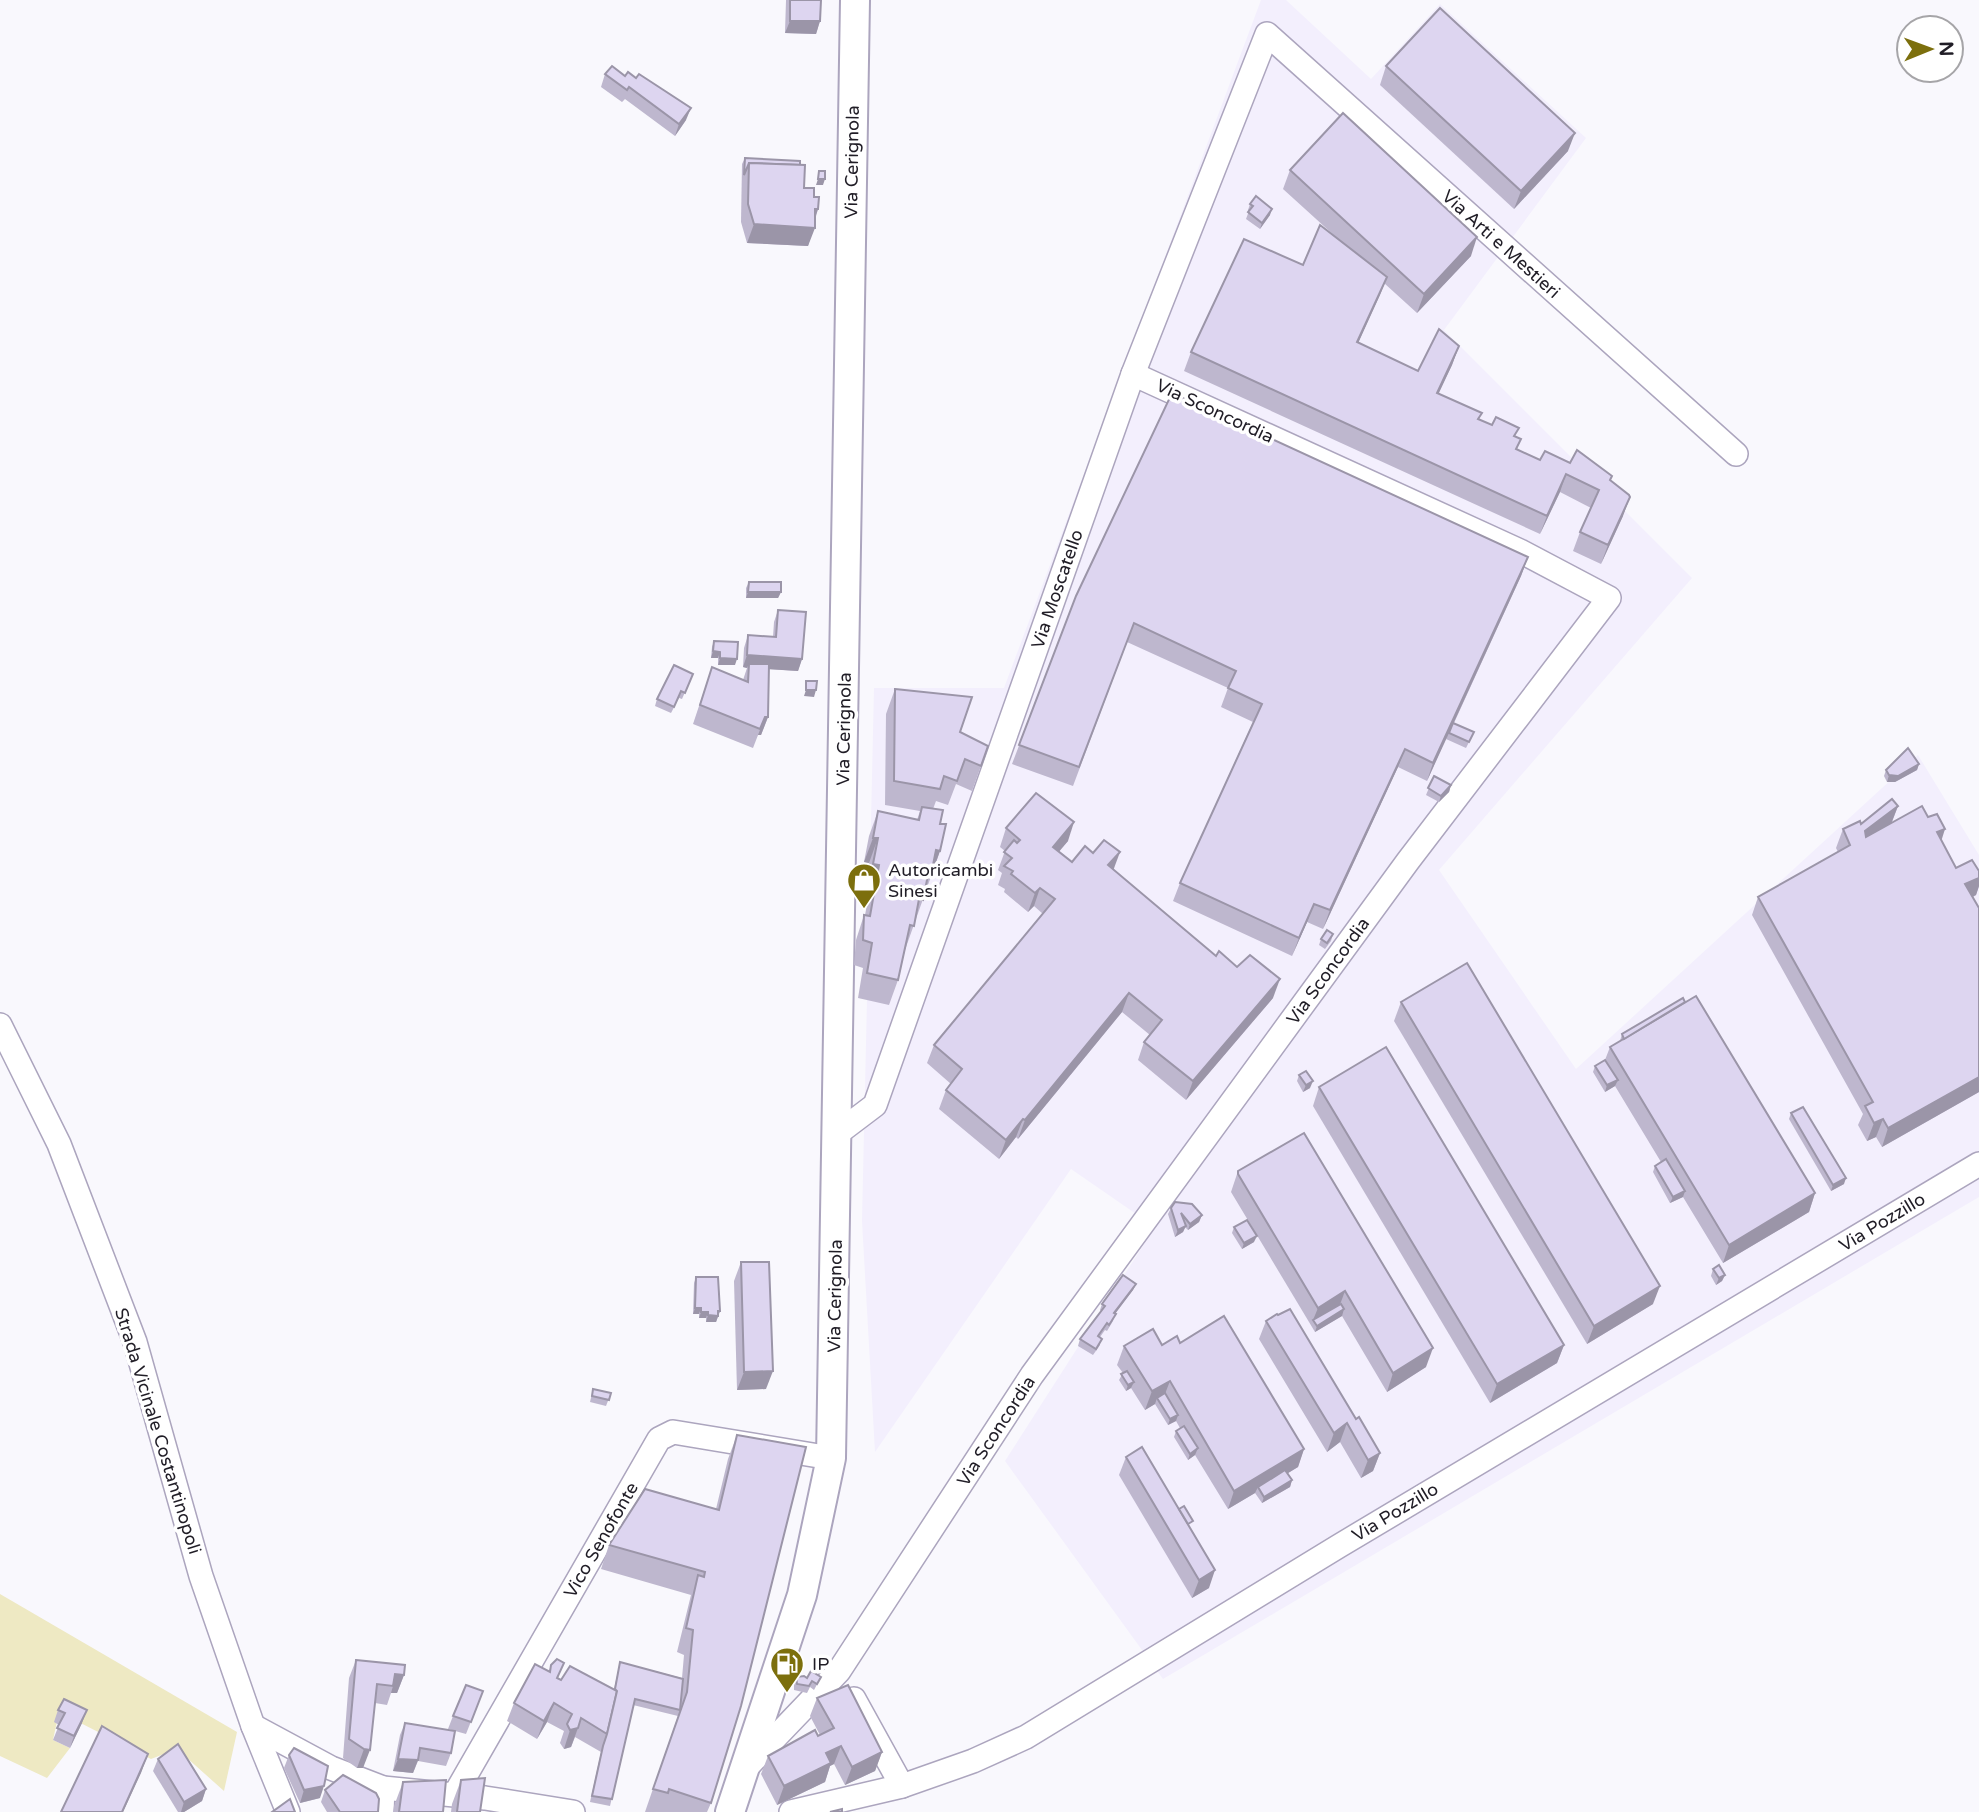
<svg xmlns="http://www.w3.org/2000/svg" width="1979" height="1812" font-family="'Varela Round',sans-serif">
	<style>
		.built { fill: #f3effd }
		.green { fill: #eee9c3 }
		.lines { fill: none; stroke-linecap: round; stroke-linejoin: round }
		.minor-casing { stroke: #aca5be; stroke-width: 26 }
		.tertiary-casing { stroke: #aca5be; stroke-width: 32 }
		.minor { stroke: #fff; stroke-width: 23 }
		.tertiary { stroke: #fff; stroke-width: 28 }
		.wall { fill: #beb7ce }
		.shaded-wall { fill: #9b95a8 }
		.building { fill: #ddd5f0; stroke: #9b95a8; stroke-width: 2 }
		.labels { text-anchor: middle; stroke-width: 7; stroke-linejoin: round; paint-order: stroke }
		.street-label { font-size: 18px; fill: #201d26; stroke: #fff }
		.poi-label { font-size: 18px; fill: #201d26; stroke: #fff; text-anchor: start }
	</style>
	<rect width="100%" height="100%" fill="#f9f8fd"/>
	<path class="built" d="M1261,0H1286L1371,79L1440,4L1586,138L1444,330L1692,578L1439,870L1576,1069L1918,755L1979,855V1197L1163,1679L1005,1461L1155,1227L1071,1169L875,1452L862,1221L874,688H1004Z"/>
	<path class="green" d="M0,1594L237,1732L224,1791L177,1749L151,1759L59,1712L53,1740L70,1748L47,1778L0,1756Z"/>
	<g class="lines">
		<g class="minor-casing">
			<g id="minor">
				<path d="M0,1025L59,1144L135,1342L201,1576L253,1726L288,1812"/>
				<path d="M838,1133L875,1105L1133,374L1267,34L1736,454"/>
				<path d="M854,1699L902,1786"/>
				<path d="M253,1726L331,1768L383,1788L485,1798L573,1812"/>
				<path d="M745,1769L839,1671L1032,1375L1408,861L1609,598L1520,551L1133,374"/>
				<path d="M455,1794L659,1439L673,1432L831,1458"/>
				<path d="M382,1812L383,1788"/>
				<path d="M791,1812L902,1786L973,1761L1026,1737L1339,1546L1979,1164"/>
			</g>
		</g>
		<g class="tertiary-casing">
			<path id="tertiary" d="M730,1812L802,1595L831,1458L855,0"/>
		</g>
		<use href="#minor" class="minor"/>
		<use href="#tertiary" class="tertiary"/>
	</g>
	<g class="wall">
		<path d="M786,0H821L820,21L816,34L785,33Z"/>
		<path d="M1386,66L1568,151L1514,209L1380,85Z"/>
		<path d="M605,74L625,76L686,120L675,136L625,99L622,102L601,87Z"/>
		<path d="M745,158L804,188L814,197L818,209L808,246L747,243L741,222L742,164Z"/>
		<path d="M1290,170L1471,256L1417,313L1384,283L1358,343L1418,371L1459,346L1452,365L1438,394L1480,420L1516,437L1517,450L1540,460L1610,480L1623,516L1601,564L1573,551L1580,532L1591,508L1560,492L1540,534L1184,371L1191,352L1337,238L1283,189Z"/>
		<path d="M1250,204L1270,215L1260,229L1246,219L1249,211L1248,210Z"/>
		<path d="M1528,557L1521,576L1454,723L1471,738L1466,748L1446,739L1447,736L1427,781L1398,767L1323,929L1307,922L1292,956L1173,901L1180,883L1253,722L1221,707L1228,688L1127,642L1073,786L1012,764L1076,596Z"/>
		<path d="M749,582L781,592L778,598H746V588Z"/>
		<path d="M778,610L802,659L798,671L769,669L768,717L761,735H758L753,748L693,724L712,667L743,680L747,668L743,667L744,648L748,635L773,637L774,622Z"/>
		<path d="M714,641L735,665H718V658H711L712,647Z"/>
		<path d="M693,674L682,699L679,698L671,713L655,706L657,699Z"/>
		<path d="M895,689L960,732L988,746L972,791L956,784L948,805L936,801L933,809L940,824V851L905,950L898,980L889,1005L858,998L863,968L854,965L856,940L864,915H865L870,889H864L869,863L864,862L869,836L878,811L917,820L920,811L885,805L886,714Z"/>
		<path d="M1919,764L1917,770L1895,782H1887L1884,776L1886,770Z"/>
		<path d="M1434,776L1451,785L1449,792L1439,802L1426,795Z"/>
		<path d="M1898,806L1892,822L1941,841L1956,868L1979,871V886L1976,895L1973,897L1979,908V1092L1882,1147L1876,1137L1867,1141L1858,1125L1863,1114L1752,915L1758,897L1838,852L1836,848L1843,829L1861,824Z"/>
		<path d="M1006,828L1068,841L1059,851L1072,862L1113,869L1216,956L1273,998L1186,1100L1138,1060L1144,1042L1150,1035L1122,1012L1018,1139L1016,1137L999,1159L939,1109L946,1090L951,1084L927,1063L934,1045L1043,914L1034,906L1028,912L1004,892L1005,889L998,885L1002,873L998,870L1005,851L1000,847Z"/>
		<path d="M1333,934L1331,941L1325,949L1319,945L1321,939Z"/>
		<path d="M1401,1002L1653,1304L1587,1344L1394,1021Z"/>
		<path d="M1685,1002L1815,1193L1809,1212L1723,1263L1683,1197L1670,1203L1653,1172L1655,1166L1661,1162L1615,1086L1605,1092L1593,1072L1595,1066L1605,1060L1610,1047L1620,1041L1622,1034Z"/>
		<path d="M1299,1075L1310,1088L1303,1092L1297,1081Z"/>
		<path d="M1319,1087L1564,1345L1557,1363L1490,1403L1313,1106Z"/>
		<path d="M1791,1113L1844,1184L1831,1191L1789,1119Z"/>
		<path d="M1238,1171L1426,1367L1387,1392L1342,1316L1315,1332L1231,1192Z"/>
		<path d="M1171,1208L1202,1215L1199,1222L1188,1230L1185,1227L1183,1232L1175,1237L1168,1214Z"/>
		<path d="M1234,1227L1254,1242L1242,1249L1232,1233Z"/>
		<path d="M741,1262L766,1389L737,1390L734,1281Z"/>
		<path d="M1713,1269L1725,1275L1722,1281L1716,1285L1711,1276Z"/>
		<path d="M696,1277L720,1311L716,1322H706V1318H699V1314H693L694,1283Z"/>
		<path d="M1136,1284L1133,1290L1115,1314L1113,1321L1107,1331L1105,1330L1100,1337V1345L1093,1355L1078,1346L1080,1339L1101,1311L1100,1310L1102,1304Z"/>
		<path d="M1266,1321L1356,1419L1380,1453L1373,1471L1361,1478L1340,1442L1327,1452L1259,1339Z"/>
		<path d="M1180,1343L1304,1449L1298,1467L1288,1473L1292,1480L1290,1487L1262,1503L1255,1493L1228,1509L1195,1455L1188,1460L1174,1437L1176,1431L1180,1428L1176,1421L1168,1425L1155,1404L1145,1410L1131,1388L1126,1391L1119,1380L1123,1373L1117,1365L1124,1346Z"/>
		<path d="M593,1389L611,1393L606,1406L590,1402Z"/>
		<path d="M737,1435L711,1803L707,1812H645L678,1716L633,1705L610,1806L590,1802L601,1752L575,1737L571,1747L564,1749L560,1743L564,1731L547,1722L537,1739L507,1721L514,1703L549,1671L551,1665L558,1679L561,1680L614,1689L620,1662L682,1678L684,1655L677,1652L691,1595L601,1569L609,1545L716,1509L728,1459Z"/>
		<path d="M1126,1457L1209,1588L1192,1598L1119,1475Z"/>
		<path d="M356,1660L404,1675L397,1693H391L387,1705L375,1703L363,1768H357L343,1758L349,1678Z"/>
		<path d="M796,1677L807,1678L821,1677L814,1690L810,1687L807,1693L794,1690V1683Z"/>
		<path d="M483,1691L466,1734L448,1729L453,1716Z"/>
		<path d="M817,1698L882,1752L875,1771L845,1785L834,1764L830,1766L825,1782L777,1805L761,1774L768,1756L820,1735L810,1716Z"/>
		<path d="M58,1710L82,1723L70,1748L53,1740L59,1725L54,1722Z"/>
		<path d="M405,1723L451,1753L446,1766L418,1761L413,1773L393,1771L400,1735Z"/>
		<path d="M289,1755L320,1798L300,1803L284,1768Z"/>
		<path d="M158,1759L206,1789L202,1801L184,1812H178L153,1771Z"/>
		<path d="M461,1780L480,1812H451L452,1804Z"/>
		<path d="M403,1782L443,1812H393L394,1806Z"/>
		<path d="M325,1790L378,1812H327L321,1802Z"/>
	</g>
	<g class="shaded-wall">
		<path d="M790,21H820L816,34L785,33Z"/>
		<path d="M691,108L686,120L675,136L679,124Z"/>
		<path d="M1575,133L1568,151L1514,209L1521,191Z"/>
		<path d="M818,179H825L823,185H816Z"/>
		<path d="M815,209H818L812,227L815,228L808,246L747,243L754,224Z"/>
		<path d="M1272,209L1270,215L1260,229L1262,223Z"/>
		<path d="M1477,237L1471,256L1417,313L1424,294Z"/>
		<path d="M1387,277L1380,295L1350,361L1357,342Z"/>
		<path d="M1459,346L1452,365L1430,412L1437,393Z"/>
		<path d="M1566,474L1560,492L1540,534L1547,516Z"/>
		<path d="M1630,497L1623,516L1601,564L1608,545Z"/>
		<path d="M1528,557L1521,576L1427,781L1433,763Z"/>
		<path d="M748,592H781L778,598H746Z"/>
		<path d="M713,651L720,652L718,658H711Z"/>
		<path d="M747,655L802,659L798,671L749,668V664L747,668L743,667Z"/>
		<path d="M720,658L737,659L735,665H718Z"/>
		<path d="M806,690H816L814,697L804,696Z"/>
		<path d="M765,717H768L761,735H758L753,748Z"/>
		<path d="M1405,749L1398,767L1323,929L1330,910Z"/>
		<path d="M1919,764L1917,770L1895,782H1887L1889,775Z"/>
		<path d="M1451,785L1449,792L1439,802L1441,796Z"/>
		<path d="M1898,806L1891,824L1858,849L1865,831Z"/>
		<path d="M1074,822L1068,841L1047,866L1053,847Z"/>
		<path d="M1945,829L1939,848L1937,832Z"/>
		<path d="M873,838H878L869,863L864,862Z"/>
		<path d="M936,850L940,851L931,876Z"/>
		<path d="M1120,852L1113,871L1108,865Z"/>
		<path d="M873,864L879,865L870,889H864Z"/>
		<path d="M1979,878V886L1976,895L1959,903L1965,884Z"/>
		<path d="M1040,888L1034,906L1028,912L1035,893Z"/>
		<path d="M1314,904L1307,922L1292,956L1299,938Z"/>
		<path d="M1280,979L1273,998L1186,1100L1193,1081Z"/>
		<path d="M1129,993L1122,1012L1018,1139L1025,1120Z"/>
		<path d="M1979,1077V1092L1882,1147L1888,1128Z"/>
		<path d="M1618,1080L1615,1086L1605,1092L1607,1085Z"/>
		<path d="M1313,1081L1310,1088L1303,1092L1306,1085Z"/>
		<path d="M1023,1119L1016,1137L999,1159L1006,1140Z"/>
		<path d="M1883,1119L1876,1137L1867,1141L1874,1123Z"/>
		<path d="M1846,1178L1844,1184L1831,1191L1833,1185Z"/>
		<path d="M1685,1191L1683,1197L1670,1203L1673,1197Z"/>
		<path d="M1815,1193L1809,1212L1723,1263L1729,1245Z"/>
		<path d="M1202,1215L1199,1222L1188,1230L1190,1224Z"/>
		<path d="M1186,1226L1183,1232L1175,1237L1178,1230Z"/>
		<path d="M1257,1236L1254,1242L1242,1249L1244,1243Z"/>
		<path d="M1725,1275L1722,1281L1716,1285L1719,1278Z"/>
		<path d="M1136,1284L1133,1290L1111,1319L1114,1313Z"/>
		<path d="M1660,1286L1653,1304L1587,1344L1594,1326Z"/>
		<path d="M1345,1291L1338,1310L1313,1320L1318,1308Z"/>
		<path d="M695,1308H701L699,1314H693Z"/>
		<path d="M1344,1309L1342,1316L1315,1332L1317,1326Z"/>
		<path d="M718,1311H720L716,1322H706L708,1315Z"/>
		<path d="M701,1312H708L706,1318H699Z"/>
		<path d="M1564,1345L1557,1363L1490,1403L1497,1384Z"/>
		<path d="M1433,1348L1426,1367L1387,1392L1393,1373Z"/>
		<path d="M773,1371L766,1389L737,1390L744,1372Z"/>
		<path d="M1170,1381L1163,1399L1157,1398L1155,1404L1145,1410L1152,1391Z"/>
		<path d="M1134,1382L1131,1388L1126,1391L1128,1385Z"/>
		<path d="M1178,1415L1176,1421L1168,1425L1170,1419Z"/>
		<path d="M1347,1423L1340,1442L1327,1452L1334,1433Z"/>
		<path d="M1198,1448L1195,1455L1188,1460L1190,1454Z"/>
		<path d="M1304,1449L1298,1467L1260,1490L1258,1487L1255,1493L1228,1509L1234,1491Z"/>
		<path d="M1380,1453L1373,1471L1361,1478L1368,1460Z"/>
		<path d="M1292,1480L1290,1487L1262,1503L1264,1497Z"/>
		<path d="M1215,1570L1209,1588L1192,1598L1199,1580Z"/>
		<path d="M395,1674L404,1675L397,1693H391L393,1686Z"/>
		<path d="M554,1703L547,1722L537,1739L544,1721Z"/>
		<path d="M87,1710L82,1723L70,1748L74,1736Z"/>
		<path d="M578,1728L571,1747L564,1749L570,1730Z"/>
		<path d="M841,1746L834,1764L830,1766L825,1782L777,1805L784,1786L826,1753Z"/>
		<path d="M364,1749L370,1750L363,1768H357Z"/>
		<path d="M882,1752L875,1771L845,1785L852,1767Z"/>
		<path d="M148,1754L141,1773L123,1812H122Z"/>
		<path d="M398,1759L418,1760L413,1773L393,1771Z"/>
		<path d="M324,1786L320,1798L300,1803L304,1790Z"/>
		<path d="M206,1789L202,1801L184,1812H181L184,1802Z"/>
	</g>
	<g class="building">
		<path d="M790,0H821L820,21H790Z"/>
		<path d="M1440,8L1575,133L1521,191L1386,66Z"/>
		<path d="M612,66L625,76L628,72L636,78L639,74L691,108L679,124L629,87L627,90L605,74Z"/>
		<path d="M1343,113L1477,237L1424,294L1290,170Z"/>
		<path d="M745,158L800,161V165L749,163L744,175Z"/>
		<path d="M749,163L805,165L804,188H814V197H819L818,209H815V228L754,224L748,204Z"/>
		<path d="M819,171H825V179H818Z"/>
		<path d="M1256,196L1272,209L1262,223L1248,212L1253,206L1250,204Z"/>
		<path d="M1320,225L1387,277L1357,342L1418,371L1439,329L1459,346L1437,393L1482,413L1478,419L1492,425L1496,417L1519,428L1514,436L1521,439L1516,449L1540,460L1545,451L1570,463L1577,450L1612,476L1610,480L1629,495L1630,497L1608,545L1580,532L1599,490L1566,474L1547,516L1191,352L1244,239L1303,265Z"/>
		<path d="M1172,393L1528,557L1433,763L1405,749L1330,910L1314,904L1299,938L1180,883L1262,704L1228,688L1236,671L1134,623L1079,767L1019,745L1076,596Z"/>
		<path d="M749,582H781V592H748Z"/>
		<path d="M778,610L806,612L802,659L747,655L748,635L776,637Z"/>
		<path d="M714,641L738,642L737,659L720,658V652L713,651Z"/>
		<path d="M749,664H769L768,717H765L760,729L700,705L712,667L748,682Z"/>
		<path d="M674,665L693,674L685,693L681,691L674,707L657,699Z"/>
		<path d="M806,681H817L816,690H806Z"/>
		<path d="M895,689L972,697L960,732L988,746L981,766L965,759L957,781L944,776L940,789L894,781Z"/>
		<path d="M1453,723L1474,732L1469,742L1449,733Z"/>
		<path d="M1908,748L1919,764L1898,776L1889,775L1886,770Z"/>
		<path d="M1434,776L1451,785L1441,796L1428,788Z"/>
		<path d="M1036,793L1074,822L1053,847L1072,862L1085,846L1093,853L1104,840L1120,852L1108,865L1216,956L1219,951L1237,967L1250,955L1280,979L1193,1081L1144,1042L1162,1020L1129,993L1025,1120L1023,1119L1006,1140L946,1090L962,1069L934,1045L1055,899L1040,888L1035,893L1011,874L1013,871L1004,866L1012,858L1004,852L1014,840L1017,843L1020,840L1006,828Z"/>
		<path d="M1892,799L1898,806L1865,831L1866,837L1922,806L1928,817L1937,814L1945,829L1937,832L1956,868L1972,860L1979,871V878L1965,884L1979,908V1077L1888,1128L1883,1119L1874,1123L1865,1106L1873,1102L1758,897L1850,845L1843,829L1860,821L1861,824Z"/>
		<path d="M922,807L943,810L940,824H946L940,851L936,850L931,875H928L923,900L919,899L914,926L910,925L898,980L867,973L872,943L863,940L864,915L870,916L879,865L873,864L878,838H873L878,811L919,820Z"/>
		<path d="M1327,930L1333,934L1327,943L1321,939Z"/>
		<path d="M1467,963L1660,1286L1594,1326L1401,1002Z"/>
		<path d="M1696,996L1815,1193L1729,1245L1610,1047Z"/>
		<path d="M1683,998L1685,1002L1624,1039L1622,1034Z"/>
		<path d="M1386,1047L1564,1345L1497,1384L1319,1087Z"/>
		<path d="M1605,1060L1618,1080L1607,1085L1595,1066Z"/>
		<path d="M1306,1071L1313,1081L1306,1085L1299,1075Z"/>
		<path d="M1803,1107L1846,1178L1833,1185L1791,1113Z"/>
		<path d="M1304,1133L1433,1348L1393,1373L1345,1291L1318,1308L1238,1174V1171Z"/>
		<path d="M1666,1159L1685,1191L1673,1197L1655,1166Z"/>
		<path d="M1175,1202L1192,1204L1202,1215L1190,1224L1181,1213L1186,1226L1178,1230L1171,1208Z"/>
		<path d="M1247,1220L1257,1236L1244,1243L1234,1227Z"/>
		<path d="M741,1262H769L773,1371L744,1372Z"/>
		<path d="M1719,1265L1725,1275L1719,1278L1713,1269Z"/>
		<path d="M1123,1275L1136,1284L1114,1313L1116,1314L1109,1325L1107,1323L1098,1336L1102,1339L1096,1349L1080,1339L1105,1306L1102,1304Z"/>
		<path d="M696,1277H718L720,1311H718V1316L708,1315V1312H701V1308H695Z"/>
		<path d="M1341,1304L1344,1309L1317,1326L1313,1320Z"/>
		<path d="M1290,1309L1356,1419L1359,1417L1380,1453L1368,1460L1347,1423L1334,1433L1266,1321L1277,1314L1278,1315Z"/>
		<path d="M1224,1316L1304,1449L1234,1491L1170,1381L1152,1391L1124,1346L1153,1329L1162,1345L1177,1336L1180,1343Z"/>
		<path d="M1127,1371L1134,1382L1128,1385L1121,1374Z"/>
		<path d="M593,1389L611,1393L609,1400L592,1396Z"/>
		<path d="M1165,1393L1178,1415L1170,1419L1157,1398Z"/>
		<path d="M1184,1426L1198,1448L1190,1454L1176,1431Z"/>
		<path d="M737,1435L806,1447L741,1706L711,1803L669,1789L668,1793L653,1789L687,1692L693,1630L686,1628L698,1575L704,1577L705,1572L609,1545L645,1489L719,1510Z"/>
		<path d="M1142,1447L1215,1570L1199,1580L1126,1457Z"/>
		<path d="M1285,1470L1292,1480L1264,1497L1258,1487Z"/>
		<path d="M1184,1506L1193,1521L1188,1524L1179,1509Z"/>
		<path d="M557,1659L564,1663L557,1678L561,1680L570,1666L617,1691L607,1734L581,1718L578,1728L570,1730L567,1724L572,1714L554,1703L544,1721L514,1703L535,1664L550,1672L551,1665Z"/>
		<path d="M356,1660L405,1665L404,1675L395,1674L393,1686L377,1684L370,1750L364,1749L349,1739Z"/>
		<path d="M620,1662L683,1679L680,1710L635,1699L612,1799L592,1796L603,1746L607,1734L617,1691L615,1689Z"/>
		<path d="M811,1671L821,1677L817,1684L812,1681L809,1686L797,1684L796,1677L804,1676L807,1678Z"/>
		<path d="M466,1685L483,1691L471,1722L453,1716Z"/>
		<path d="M848,1685L882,1752L852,1767L841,1746L826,1753L831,1763L784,1786L768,1756L815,1730L818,1736L834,1728L817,1698Z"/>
		<path d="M64,1699L87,1710L74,1736L57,1728L65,1713L58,1710Z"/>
		<path d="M405,1723L455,1731L451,1753L420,1748L418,1760L398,1759Z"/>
		<path d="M102,1726L148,1754L122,1812H61Z"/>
		<path d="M178,1744L206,1789L184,1802L158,1759Z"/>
		<path d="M294,1748L328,1766L324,1786L304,1790L289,1755Z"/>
		<path d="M343,1775L376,1793L379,1799L378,1812H340L325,1790Z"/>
		<path d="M485,1778L480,1812H457L461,1780Z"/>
		<path d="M446,1780L443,1812H399L403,1782Z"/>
		<path d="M290,1799L295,1812H272Z"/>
		<path d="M842,1809V1812H830Z"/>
	</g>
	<defs>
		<g id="shop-pin" transform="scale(1.75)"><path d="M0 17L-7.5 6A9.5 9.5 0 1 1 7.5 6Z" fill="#7c6f0d" stroke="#fff"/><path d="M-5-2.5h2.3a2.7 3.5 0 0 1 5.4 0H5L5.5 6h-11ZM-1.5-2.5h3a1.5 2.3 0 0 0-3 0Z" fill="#fff"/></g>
		<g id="fuel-pin" transform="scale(1.75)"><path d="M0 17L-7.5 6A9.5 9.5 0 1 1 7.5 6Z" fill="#7c6f0d" stroke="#fff"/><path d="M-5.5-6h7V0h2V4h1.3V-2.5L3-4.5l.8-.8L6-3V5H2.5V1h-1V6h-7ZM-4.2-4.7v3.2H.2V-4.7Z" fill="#fff"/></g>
	</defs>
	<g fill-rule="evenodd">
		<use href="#shop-pin" x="864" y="880"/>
		<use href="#fuel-pin" x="787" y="1664"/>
	</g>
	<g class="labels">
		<g class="street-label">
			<text transform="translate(852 162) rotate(-89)" y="6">Via Cerignola</text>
			<text transform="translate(1501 244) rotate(42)" y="6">Via Arti e Mestieri</text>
			<text transform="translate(1215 411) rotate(25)" y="6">Via Sconcordia</text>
			<text transform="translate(1057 589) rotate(-71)" y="6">Via Moscatello</text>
			<text transform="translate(844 729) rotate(-89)" y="6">Via Cerignola</text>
			<text transform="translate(1328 971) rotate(-54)" y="6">Via Sconcordia</text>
			<text transform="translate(1882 1222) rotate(-31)" y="6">Via Pozzillo</text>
			<text transform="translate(835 1296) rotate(-89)" y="6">Via Cerignola</text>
			<text transform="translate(158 1431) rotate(73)" y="6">Strada Vicinale Costantinopoli</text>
			<text transform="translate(996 1431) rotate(-57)" y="6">Via Sconcordia</text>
			<text transform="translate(1395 1512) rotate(-31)" y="6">Via Pozzillo</text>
			<text transform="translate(601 1540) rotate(-60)" y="6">Vico Senofonte</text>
		</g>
		<g class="poi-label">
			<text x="888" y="876">Autoricambi<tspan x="888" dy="21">Sinesi</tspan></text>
			<text x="812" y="1670">IP</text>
		</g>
	</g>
	<g transform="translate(1930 49) rotate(89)"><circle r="33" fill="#ffffff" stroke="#a6a5a8" stroke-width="2"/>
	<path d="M0-5L12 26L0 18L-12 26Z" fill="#7c6f0d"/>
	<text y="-10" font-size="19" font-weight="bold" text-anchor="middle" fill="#201d26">N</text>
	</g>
</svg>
